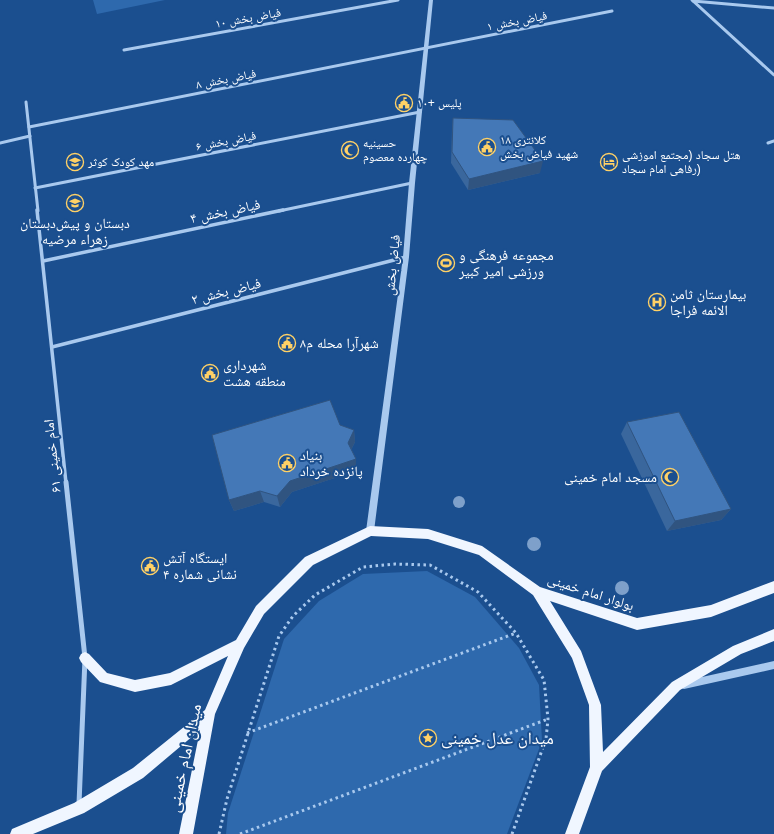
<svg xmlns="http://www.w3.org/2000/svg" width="774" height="834" font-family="Helvetica,'Noto Naskh Arabic',sans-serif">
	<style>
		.green { fill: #2e69ad }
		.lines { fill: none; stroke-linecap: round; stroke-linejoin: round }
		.path { stroke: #a9c9ee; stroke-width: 3; stroke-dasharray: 2.5 3.5; stroke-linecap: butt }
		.minor-far2 { stroke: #a9c9ee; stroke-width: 3 }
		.minor-far1 { stroke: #a9c9ee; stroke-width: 3.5 }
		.minor { stroke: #a9c9ee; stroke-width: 5 }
		.tertiary { fill: #a9c9ee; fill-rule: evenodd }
		.primary { fill: #f0f6ff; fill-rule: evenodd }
		.tree { fill: #7ea0ca }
		.wall { fill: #3a679d }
		.shaded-wall { fill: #305480 }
		.building { fill: #4478b7; stroke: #305480 }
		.labels { text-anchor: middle; stroke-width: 4; stroke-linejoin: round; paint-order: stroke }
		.far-street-label { font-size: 12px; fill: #fff; stroke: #1b4f8f }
		.far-poi-label { font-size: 12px; fill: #fff; stroke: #1b4f8f; text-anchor: start }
		.street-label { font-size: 14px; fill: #fff; stroke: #1b4f8f }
		.poi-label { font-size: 14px; fill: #fff; stroke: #1b4f8f; text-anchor: start }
		.near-poi-label { font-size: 17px; fill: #fff; stroke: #1b4f8f; text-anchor: start }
		.near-street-label { font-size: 17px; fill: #fff; stroke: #1b4f8f }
	</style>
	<rect width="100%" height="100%" fill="#1b4f8f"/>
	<g class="green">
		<path d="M93,0H165L97,14Z"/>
		<path d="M427,571L475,597L519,648L539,685L542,741L507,834H226L228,813L284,639L319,601L363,574Z"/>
	</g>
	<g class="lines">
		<g class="path">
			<path d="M247,733L516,633"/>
			<path d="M219,834L227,799L279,636L293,616L315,595L363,567L395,564L430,565L478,592L516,633L544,680L548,719L546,739L512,834"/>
			<path d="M240,834L548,719"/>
		</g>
		<g class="minor-far2">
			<path d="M692,0L774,75"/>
			<path d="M693,1L774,8"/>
			<path d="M124,50L398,0"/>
			<path d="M26,102L38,211"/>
			<path d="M29,127L612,11"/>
			<path d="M0,143L30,136"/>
			<path d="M768,143L774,141"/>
			<path d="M35,188L420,112"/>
			<path d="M279,211L412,183"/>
		</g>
		<g class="minor-far1">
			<path d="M37,210L66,483"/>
			<path d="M43,261L283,210"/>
			<path d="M52,347L406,257"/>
		</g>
		<path class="minor" d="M66,482L85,658L79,804"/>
		<g class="tertiary">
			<path d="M429,0H433L415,183L409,257L374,531L373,534L370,535L367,534L366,531L403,257L409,183Z"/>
			<path d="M774,661V669L684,689L681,688L680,685L681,682L684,681Z"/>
		</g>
		<path class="primary" d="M370,526L428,529L482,546L540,587L637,618L711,605L774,581V593L711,617L637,630L550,601L581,651L601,705L603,752L672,682L733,646L774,629V641L741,654L680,690L602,771L579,834H565L590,767L589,705L572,658L533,595L479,555L428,539L371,536L313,565L264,614L244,648L215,714L193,834H179L200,730L143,778L84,813L33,834H10L12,829L74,803L133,768L205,710L228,656L171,685L135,692L100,682L81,662L79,658L81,654L85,652L89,654L107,673L135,680L170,673L236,640L256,606L305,557Z"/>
	</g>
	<g class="tree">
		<circle cx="459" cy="502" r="6"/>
		<circle cx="534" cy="544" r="7"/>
		<circle cx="622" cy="588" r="7"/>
	</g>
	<g class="wall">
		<path d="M453,118L540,173L468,190L451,163L452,129Z"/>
		<path d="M627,422L731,509L721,520L667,531L621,434Z"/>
		<path d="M354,430L355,442L351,450L356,471L292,492L280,507L264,502L234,511L229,500Z"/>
	</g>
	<g class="shaded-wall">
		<path d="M543,161L540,173L468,190L469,179Z"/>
		<path d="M354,430L355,442L349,454L348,443Z"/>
		<path d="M356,459V471L292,492L280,507L277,496L290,481Z"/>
		<path d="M260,491L264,502L234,511L229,500Z"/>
		<path d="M731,509L721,520L667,531L675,521Z"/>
	</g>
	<g class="building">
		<path d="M453,118L513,120L543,161L469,179L452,152Z"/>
		<path d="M330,400L340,425L354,430L348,443L356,459L290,481L277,496L260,491L229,500L212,435Z"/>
		<path d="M679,412L731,509L675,521L627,422Z"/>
	</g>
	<defs>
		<g id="civic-ring" transform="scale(0.9)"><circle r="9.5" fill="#1b4f8f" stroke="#ffd166" stroke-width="1.5"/><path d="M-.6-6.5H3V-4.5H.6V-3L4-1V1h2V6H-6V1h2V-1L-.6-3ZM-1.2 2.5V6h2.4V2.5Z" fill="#ffd166"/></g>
		<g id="mosque-ring" transform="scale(0.9)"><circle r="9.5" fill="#1b4f8f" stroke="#ffd166" stroke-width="1.5"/><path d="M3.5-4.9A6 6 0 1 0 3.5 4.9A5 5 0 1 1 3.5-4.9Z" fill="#ffd166"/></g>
		<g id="school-ring" transform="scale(0.9)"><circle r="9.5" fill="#1b4f8f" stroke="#ffd166" stroke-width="1.5"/><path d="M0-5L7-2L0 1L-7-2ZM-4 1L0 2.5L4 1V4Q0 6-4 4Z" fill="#ffd166"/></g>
		<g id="hotel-ring" transform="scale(0.9)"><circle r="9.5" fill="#1b4f8f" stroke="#ffd166" stroke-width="1.5"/><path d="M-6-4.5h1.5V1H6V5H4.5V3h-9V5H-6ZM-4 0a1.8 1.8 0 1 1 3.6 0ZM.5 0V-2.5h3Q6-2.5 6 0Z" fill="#ffd166"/></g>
		<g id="stadium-ring" transform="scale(0.9)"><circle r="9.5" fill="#1b4f8f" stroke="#ffd166" stroke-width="1.5"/><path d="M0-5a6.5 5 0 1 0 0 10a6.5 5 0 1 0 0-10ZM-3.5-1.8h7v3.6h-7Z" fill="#ffd166"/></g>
		<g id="hospital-ring" transform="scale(0.9)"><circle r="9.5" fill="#1b4f8f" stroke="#ffd166" stroke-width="1.5"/><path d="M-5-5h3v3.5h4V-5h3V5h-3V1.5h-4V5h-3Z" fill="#ffd166"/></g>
		<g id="sight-ring" transform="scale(0.9)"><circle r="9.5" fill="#1b4f8f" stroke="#ffd166" stroke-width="1.5"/><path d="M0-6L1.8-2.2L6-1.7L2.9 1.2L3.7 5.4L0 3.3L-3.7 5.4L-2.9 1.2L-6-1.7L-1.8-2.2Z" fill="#ffd166"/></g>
	</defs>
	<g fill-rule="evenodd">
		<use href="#civic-ring" x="404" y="103"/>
		<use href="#civic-ring" x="487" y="147"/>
		<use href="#mosque-ring" x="350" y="150"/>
		<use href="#school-ring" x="75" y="162"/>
		<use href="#hotel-ring" x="609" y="162"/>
		<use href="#school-ring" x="75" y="203"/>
		<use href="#stadium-ring" x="446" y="263"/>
		<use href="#hospital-ring" x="657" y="302"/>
		<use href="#civic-ring" x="287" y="343"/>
		<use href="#civic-ring" x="210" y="373"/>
		<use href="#civic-ring" x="287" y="463"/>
		<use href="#mosque-ring" x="670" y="477"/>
		<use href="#civic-ring" x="150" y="566"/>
		<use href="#sight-ring" x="428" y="738"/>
	</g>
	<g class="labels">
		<g class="far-street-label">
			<text transform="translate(248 18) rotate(-10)" y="4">فیاض بخش ۱۰</text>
			<text transform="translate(517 21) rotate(-11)" y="4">فیاض بخش ۱</text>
			<text transform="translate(226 79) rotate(-11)" y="4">فیاض بخش ۸</text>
			<text transform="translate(226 141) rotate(-11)" y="4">فیاض بخش ۶</text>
		</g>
		<g class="far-poi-label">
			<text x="417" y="107">پلیس +۱۰</text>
			<text x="500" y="144">کلانتری ۱۸<tspan x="500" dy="14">شهید فیاض بخش</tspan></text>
			<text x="363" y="147">حسینیه<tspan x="363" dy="14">چهارده معصوم</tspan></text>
			<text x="622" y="159">هتل سجاد (مجتمع اموزشی<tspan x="622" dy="14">رفاهی امام سجاد)</tspan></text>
			<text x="88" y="166">مهد کودک کوثر</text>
		</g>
		<g class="street-label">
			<text transform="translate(225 211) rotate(-12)" y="5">فیاض بخش ۴</text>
			<text transform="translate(392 265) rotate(-84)" y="5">فیاض بخش</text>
			<text transform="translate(226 291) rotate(-14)" y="5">فیاض بخش ۲</text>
			<text transform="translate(52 456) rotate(-96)" y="5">امام خمینی ۶۱</text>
			<text transform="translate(591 592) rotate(18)" y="5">بولوار امام خمینی</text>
		</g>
		<g class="poi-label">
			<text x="75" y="228" text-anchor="middle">دبستان و پیش‌دبستان<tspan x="75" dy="16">زهراء مرضیه</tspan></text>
			<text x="459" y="260">مجموعه فرهنگی و<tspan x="459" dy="16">ورزشی امیر کبیر</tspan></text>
			<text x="670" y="299">بیمارستان ثامن<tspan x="670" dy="16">الائمه فراجا</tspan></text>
			<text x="300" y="348">شهرآرا محله م۸</text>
			<text x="223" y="370">شهرداری<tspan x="223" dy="16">منطقه هشت</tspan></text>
			<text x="300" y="460">بنیاد<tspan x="300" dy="16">پانزده خرداد</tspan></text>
			<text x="657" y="482" text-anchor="end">مسجد امام خمینی</text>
			<text x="163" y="563">ایستگاه آتش<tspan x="163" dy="16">نشانی شماره ۴</tspan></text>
		</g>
		<g class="near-poi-label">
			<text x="441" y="744">میدان عدل خمینی</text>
		</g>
		<g class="near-street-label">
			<text transform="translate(184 758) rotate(-78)" y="6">میدان امام خمینی</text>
		</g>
	</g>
</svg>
